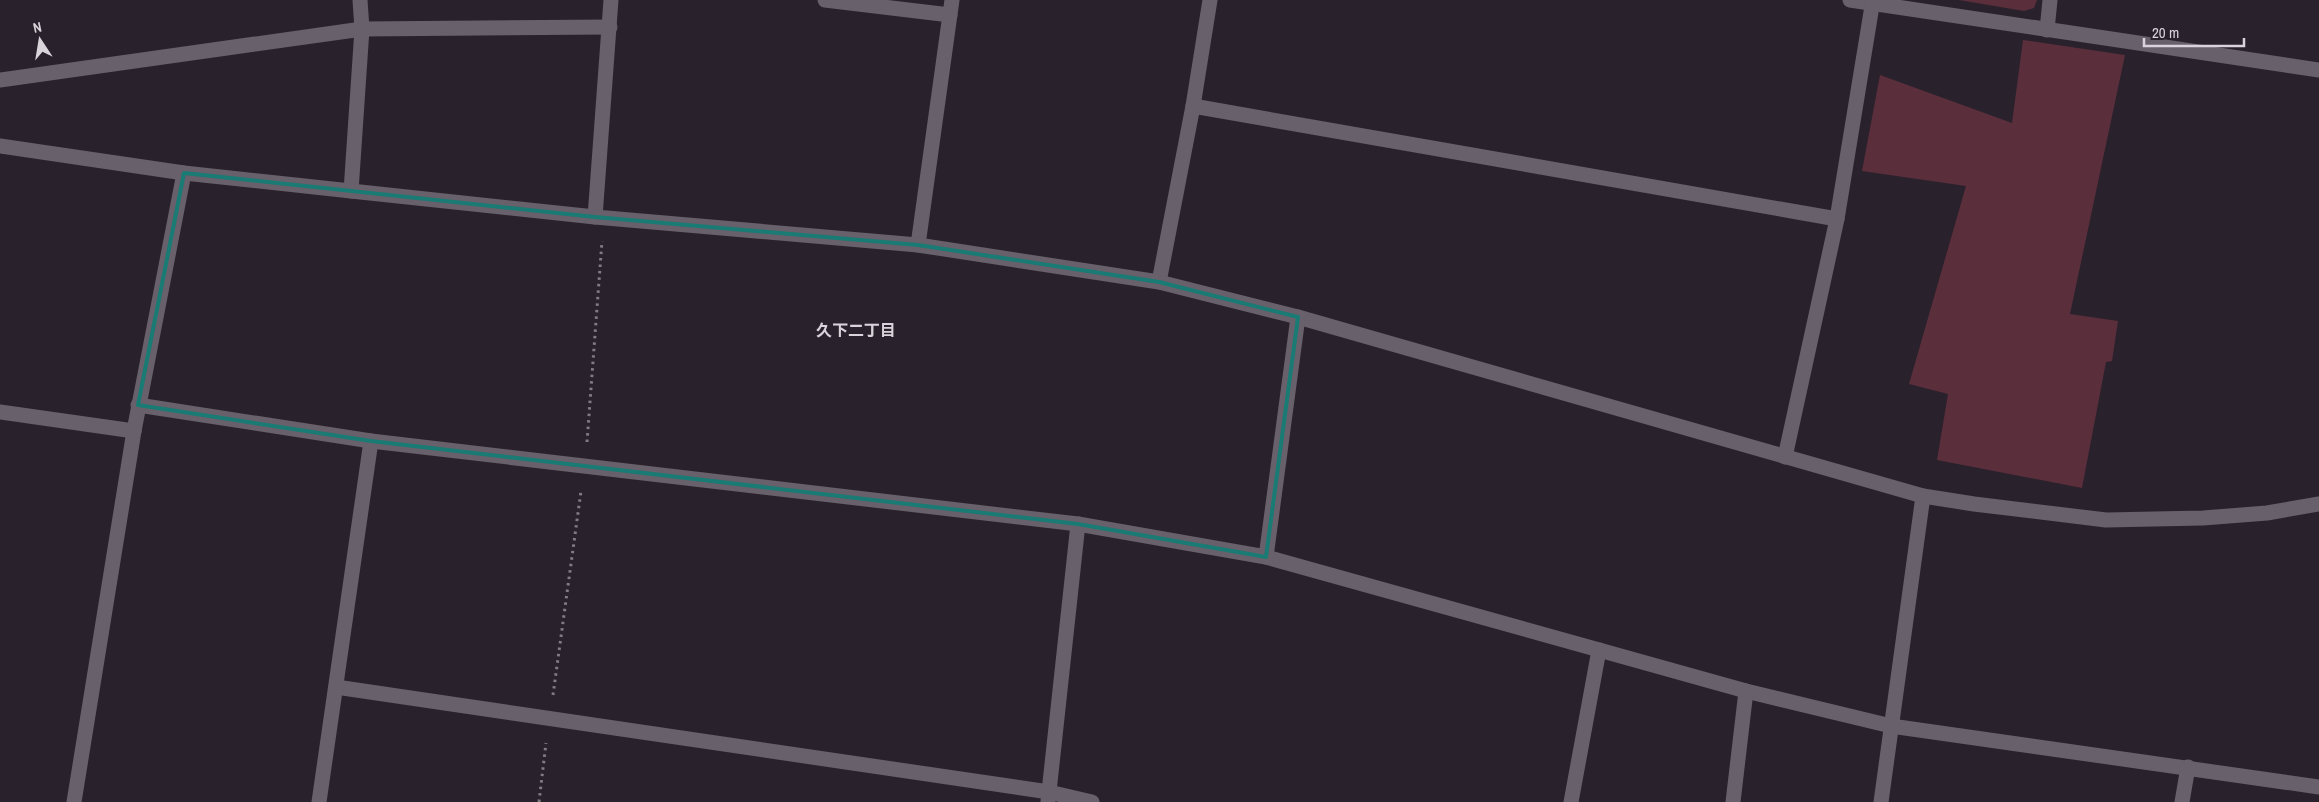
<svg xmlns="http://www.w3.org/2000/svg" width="2319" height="802" font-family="'Archivo Narrow','Noto Sans JP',sans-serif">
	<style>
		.green { fill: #5b2e3b }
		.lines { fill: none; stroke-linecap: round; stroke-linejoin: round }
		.path { stroke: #817b84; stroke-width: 3; stroke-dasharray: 2.5 4; stroke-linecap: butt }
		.lane { stroke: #68606b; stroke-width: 15 }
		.street { stroke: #68606b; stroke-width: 15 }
		.secondary { stroke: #68606b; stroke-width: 15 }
		.marked { fill: none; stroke: #197b73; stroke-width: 4; stroke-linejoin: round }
		.labels { text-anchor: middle; stroke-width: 4; stroke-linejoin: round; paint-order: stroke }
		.neighbourhood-label { font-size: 16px; font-weight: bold; fill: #d9d4db; stroke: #29222c }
	</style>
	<rect width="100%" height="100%" fill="#29222c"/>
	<g class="green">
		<path d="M1959,0H2037L2034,8L2024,11Z"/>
		<path d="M2023,40L2125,55L2070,314L2118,321L2112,361L2106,362L2082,488L1937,460L1948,394L1909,384L1966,186L1862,171L1880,75L2012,123Z"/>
	</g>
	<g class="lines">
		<g class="path">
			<path d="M587,442L602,241"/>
			<path d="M553,695L581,491"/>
			<path d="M539,802L546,743"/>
		</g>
		<g class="lane">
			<path d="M362,29L610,27"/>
			<path d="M0,412L134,431"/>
		</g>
		<g class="street">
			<path d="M825,0L950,15"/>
			<path d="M1850,0L2319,70"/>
			<path d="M2047,30L2050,0"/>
			<path d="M0,80L362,29"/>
			<path d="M1193,106L1837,219"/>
			<path d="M351,191L362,29L360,0"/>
			<path d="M595,217L611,0"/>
			<path d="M918,245L952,0"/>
			<path d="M1159,282L1193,106L1210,0"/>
			<path d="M138,405L371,441L1078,524L1266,557L1746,691L1891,726L2319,787"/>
			<path d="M134,431L184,173"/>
			<path d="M1785,457L1837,219L1873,0"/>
			<path d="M1266,557L1298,317"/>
			<path d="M336,687L1049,792L1092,802"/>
			<path d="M1048,801L1078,524"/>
			<path d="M319,802L371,441"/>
			<path d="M1571,802L1599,650"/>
			<path d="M1733,802L1746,691"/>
			<path d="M1881,802L1923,496"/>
			<path d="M2182,802L2188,767"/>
		</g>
		<g class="secondary">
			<path d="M0,146L184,173L351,191L595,217L918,245L1159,282L1298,317L1923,496L1974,504L2106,520L2203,518L2267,513L2319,504"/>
			<path d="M74,802L134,431"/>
		</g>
	</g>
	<path class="marked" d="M184,173L595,217L918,245L1159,282L1298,317L1266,557L1078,524L371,441L138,405Z"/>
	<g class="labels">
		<g class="neighbourhood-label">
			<text x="856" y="336">久下二丁目</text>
		</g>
	</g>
	<g transform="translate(40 40) rotate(348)" stroke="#29222c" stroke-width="4" paint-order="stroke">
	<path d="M0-4L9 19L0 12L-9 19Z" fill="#d9d4db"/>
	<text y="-8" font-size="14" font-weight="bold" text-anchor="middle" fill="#d9d4db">N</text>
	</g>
	<path d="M2144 38v8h100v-8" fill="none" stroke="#d9d4db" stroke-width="2.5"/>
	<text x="2152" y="38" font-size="15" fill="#d9d4db" stroke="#29222c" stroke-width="4" paint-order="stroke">20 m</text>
</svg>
